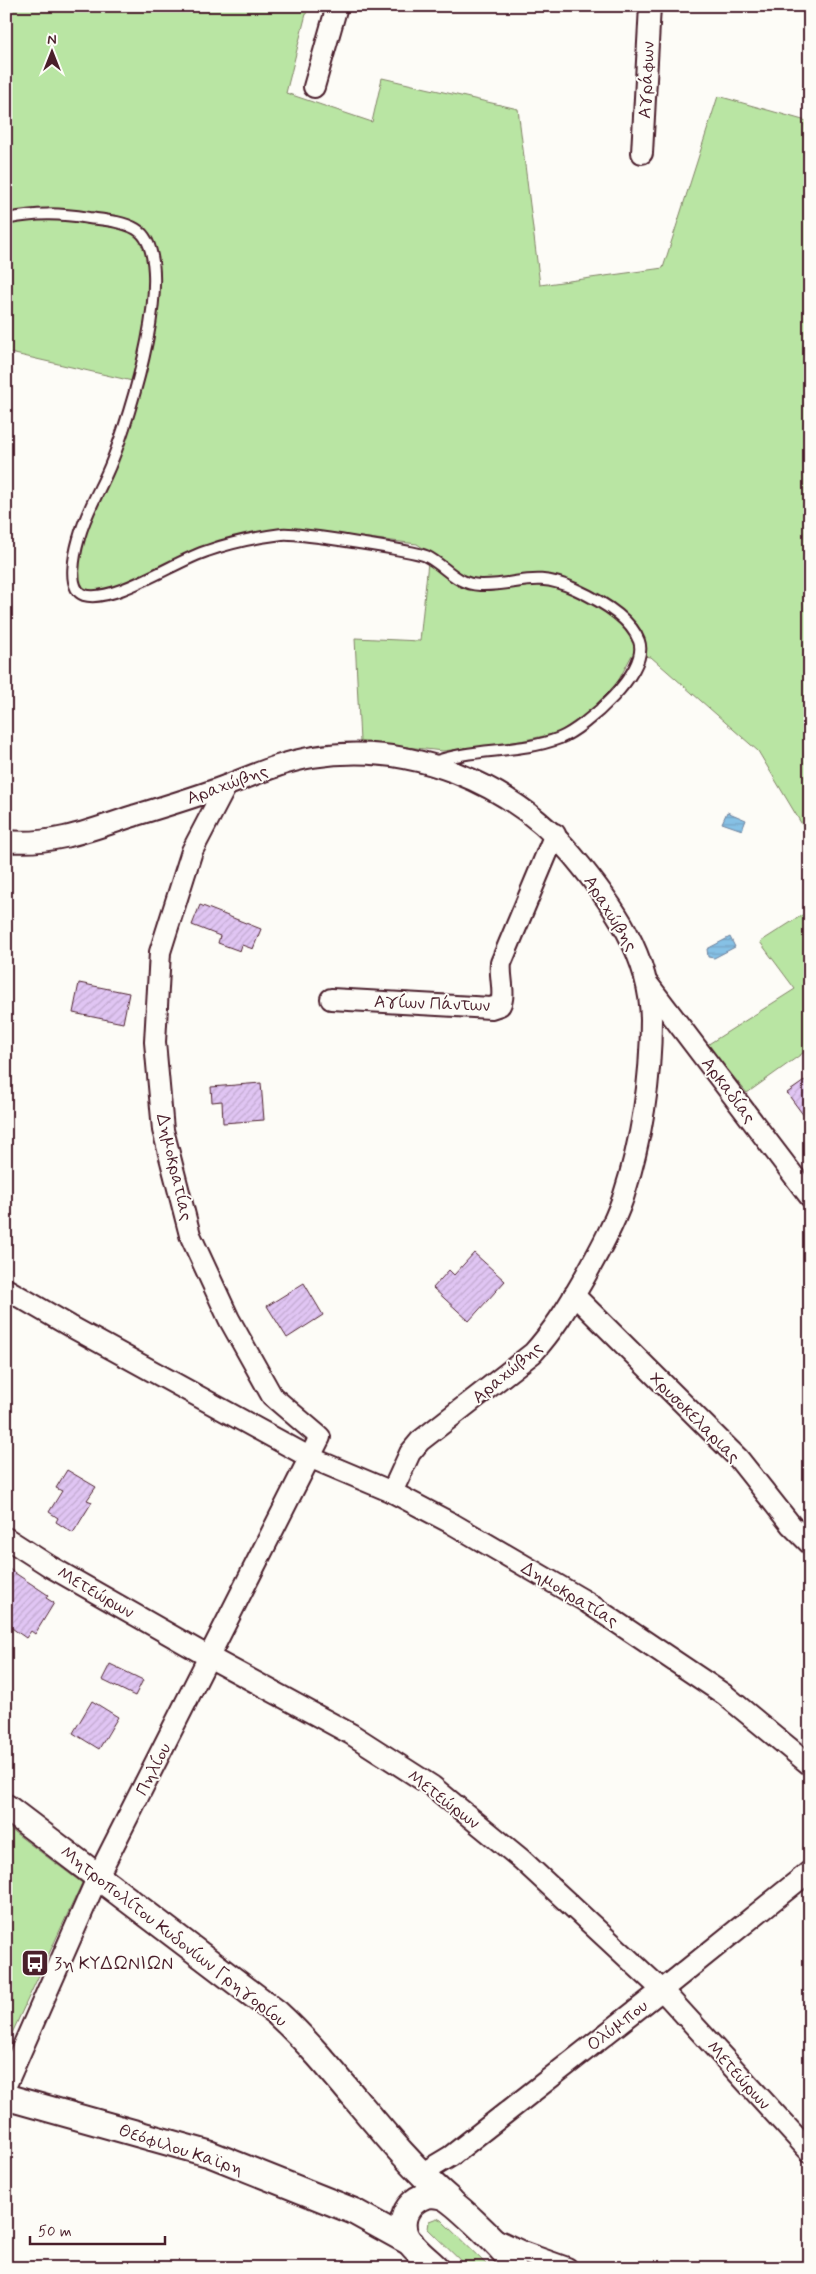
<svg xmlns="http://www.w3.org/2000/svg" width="816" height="2274" font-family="Mynerve,sans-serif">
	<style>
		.grass { fill: #b9e5a3; stroke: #828267 }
		.water { fill: url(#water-rules); stroke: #6e809b }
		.building { fill: url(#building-hatch); stroke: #4a1f2b }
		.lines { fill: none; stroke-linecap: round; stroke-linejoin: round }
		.service-casing { stroke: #4a1f2b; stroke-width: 14 }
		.minor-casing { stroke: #4a1f2b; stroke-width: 24 }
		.tertiary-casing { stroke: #4a1f2b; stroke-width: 29 }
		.service { stroke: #fdfcf7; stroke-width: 10 }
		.minor { stroke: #fdfcf7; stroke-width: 20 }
		.tertiary { stroke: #fdfcf7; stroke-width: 25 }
		.labels { text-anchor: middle; stroke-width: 4; stroke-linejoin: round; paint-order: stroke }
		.street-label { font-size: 18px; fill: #4a1f2b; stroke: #fdfcf7 }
		.poi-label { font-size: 18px; fill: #4a1f2b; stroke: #fdfcf7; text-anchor: start }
	</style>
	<defs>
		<pattern id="water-rules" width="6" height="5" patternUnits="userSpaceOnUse" patternTransform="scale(1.25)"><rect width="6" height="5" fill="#86c1e5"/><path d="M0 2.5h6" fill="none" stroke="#75a5c5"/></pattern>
		<pattern id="building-hatch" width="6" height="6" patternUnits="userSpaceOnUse" patternTransform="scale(1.25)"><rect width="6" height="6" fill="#e0c5f3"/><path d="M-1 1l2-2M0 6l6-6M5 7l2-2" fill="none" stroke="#c2a9d0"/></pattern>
	</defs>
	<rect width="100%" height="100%" fill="#fdfcf7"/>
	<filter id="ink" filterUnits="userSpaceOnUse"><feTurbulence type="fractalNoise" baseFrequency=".02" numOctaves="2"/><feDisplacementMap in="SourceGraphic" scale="10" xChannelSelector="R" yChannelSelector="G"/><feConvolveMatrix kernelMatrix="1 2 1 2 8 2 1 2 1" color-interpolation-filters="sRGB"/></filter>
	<g filter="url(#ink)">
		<g class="grass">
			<path d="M6,6H308L286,93L372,122L382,78L518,109L540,285L663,268L718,96L810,122V838L758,751L651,657L632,655L616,685L597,706L558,733L515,742L443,751L360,742L355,638L420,641L429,552L417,544L287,528L204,548L110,590C97,592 89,594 78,587L77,575L81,544L141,383L6,352Z"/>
			<path d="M810,910V1048L747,1093L707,1045L795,989L760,942Z"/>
			<path d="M6,1826L82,1883L6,2046Z"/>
			<path d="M437,2218L441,2220L490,2268H468L428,2229L429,2221Z"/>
		</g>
		<g class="water">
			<path d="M727,812L746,820L742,830L722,823Z"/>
			<path d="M730,937L735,947L714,958L708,957L707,949Z"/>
		</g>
		<g class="building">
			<path d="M200,905L261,929L253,949L242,945L240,951L218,943L220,936L192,925Z"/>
			<path d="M79,983L129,993L123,1023L73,1013Z"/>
			<path d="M810,1077V1124L787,1093Z"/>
			<path d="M261,1083L264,1120L223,1123L222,1101L212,1102L211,1087Z"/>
			<path d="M474,1253L505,1281L469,1321L433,1288L449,1270L454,1275Z"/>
			<path d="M304,1283L323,1315L287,1338L267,1306Z"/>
			<path d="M67,1470L96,1487L87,1500L92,1502L73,1533L56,1522L58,1518L49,1512L62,1491L56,1488Z"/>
			<path d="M6,1567L48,1595L46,1598L54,1603L35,1634L31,1631L26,1638L6,1624Z"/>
			<path d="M110,1664L143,1680L135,1696L102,1680Z"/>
			<path d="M92,1701L118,1717L99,1749L73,1733Z"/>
		</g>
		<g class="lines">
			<g class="service-casing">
				<path id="service" d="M6,219C37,213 58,213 89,218C104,220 122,221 136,229C182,256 128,421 112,461C102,487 86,511 79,538C75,552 66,589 84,595C113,604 177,560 207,551C230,543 258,537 282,534C294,532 415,551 426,556C446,566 455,584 480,585C520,586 533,570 575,589C597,599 630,617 639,641C650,671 585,728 560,738C518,754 473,747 431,763"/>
			</g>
			<g class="minor-casing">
				<g id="minor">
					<path d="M314,87L337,6"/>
					<path d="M642,153L650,6"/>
					<path d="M6,841C52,846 94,829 136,815C166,806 196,797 225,786C254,775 282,762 313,757C409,741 511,782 573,856C613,904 650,955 651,1020C651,1079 641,1142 623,1198C613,1227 597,1255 582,1282C567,1308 553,1331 533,1353L420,1441L410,1453L392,1492"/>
					<path d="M648,984L810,1197"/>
					<path d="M331,999L491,1008L500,1005C506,994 499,976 501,963L555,834"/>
					<path d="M6,1289L70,1326L309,1457L392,1492L451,1523L585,1601L725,1695L810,1765"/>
					<path d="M574,1295L738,1458L791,1525L810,1544"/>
					<path d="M6,1538L51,1567L209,1657L351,1734L432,1786L521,1859L662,1990L810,2152"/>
					<path d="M6,2085L98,1876L320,1437L272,1396L229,1319L190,1235L163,1130L155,1042L160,952L192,851L226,786"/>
					<path d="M421,2174L451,2156L662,1990L810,1871"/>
					<path d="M495,2239L525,2253L567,2268"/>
				</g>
			</g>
			<g class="tertiary-casing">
				<g id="tertiary">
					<path d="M6,1807L277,2013C340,2071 385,2145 450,2200"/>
					<path d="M6,2097L210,2154L353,2211L411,2243"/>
					<path d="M436,2268C426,2258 410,2247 405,2234C397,2212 419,2189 441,2196C453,2199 496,2243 506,2254C510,2258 511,2263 513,2268"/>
				</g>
			</g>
			<use href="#service" class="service"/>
			<use href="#minor" class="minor"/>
			<use href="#tertiary" class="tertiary"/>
		</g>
	</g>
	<defs>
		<g id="bus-square" transform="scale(1.4375)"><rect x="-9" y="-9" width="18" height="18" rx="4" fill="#4a1f2b" stroke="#fdfcf7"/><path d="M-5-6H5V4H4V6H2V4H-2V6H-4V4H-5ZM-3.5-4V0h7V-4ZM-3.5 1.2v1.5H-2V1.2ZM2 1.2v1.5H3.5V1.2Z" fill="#fff"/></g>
	</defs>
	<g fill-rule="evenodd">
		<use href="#bus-square" x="35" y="1963"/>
	</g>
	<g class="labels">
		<g class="street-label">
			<text transform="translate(646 80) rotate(-87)" y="6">Αγράφων</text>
			<text transform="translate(227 784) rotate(-20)" y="6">Αραχώβης</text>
			<text transform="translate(611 913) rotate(58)" y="6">Αραχώβης</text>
			<text transform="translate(432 1003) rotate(2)" y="6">Αγίων Πάντων</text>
			<text transform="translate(729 1090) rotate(53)" y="6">Αρκαδίας</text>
			<text transform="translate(175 1167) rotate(77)" y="6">Δημοκρατίας</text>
			<text transform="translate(507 1372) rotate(-40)" y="6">Αραχώβης</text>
			<text transform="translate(695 1417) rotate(45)" y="6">Χρυσοκελαριας</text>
			<text transform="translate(96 1592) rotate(30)" y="6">Μετεώρων</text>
			<text transform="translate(570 1594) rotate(31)" y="6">Δημοκρατίας</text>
			<text transform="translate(153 1769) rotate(-63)" y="6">Πηλίου</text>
			<text transform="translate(444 1799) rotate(37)" y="6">Μετεώρων</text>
			<text transform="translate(174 1936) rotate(38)" y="6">Μητροπολίτου Κυδονίων Γρηγορίου</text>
			<text transform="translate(617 2025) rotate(-38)" y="6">Ολύμπου</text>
			<text transform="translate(739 2075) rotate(48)" y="6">Μετεώρων</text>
			<text transform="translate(181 2149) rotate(18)" y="6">Θεόφιλου Καϊρη</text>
		</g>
		<g class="poi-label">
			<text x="54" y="1969">3η ΚΥΔΩΝΙΩΝ</text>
		</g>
	</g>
	<rect width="816" height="2274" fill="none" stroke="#fdfcf7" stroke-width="25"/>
	<rect x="12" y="12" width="791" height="2249" fill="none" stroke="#4a1f2b" stroke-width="2" filter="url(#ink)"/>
	<g transform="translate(52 52)" stroke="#fdfcf7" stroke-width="4" paint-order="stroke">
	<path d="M0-4L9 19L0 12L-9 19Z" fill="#4a1f2b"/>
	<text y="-8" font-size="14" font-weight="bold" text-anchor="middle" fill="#4a1f2b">N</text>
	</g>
	<path d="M30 2236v8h135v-8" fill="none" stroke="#4a1f2b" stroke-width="2.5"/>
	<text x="38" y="2236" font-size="15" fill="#4a1f2b" stroke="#fdfcf7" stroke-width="4" paint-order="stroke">50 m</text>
</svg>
